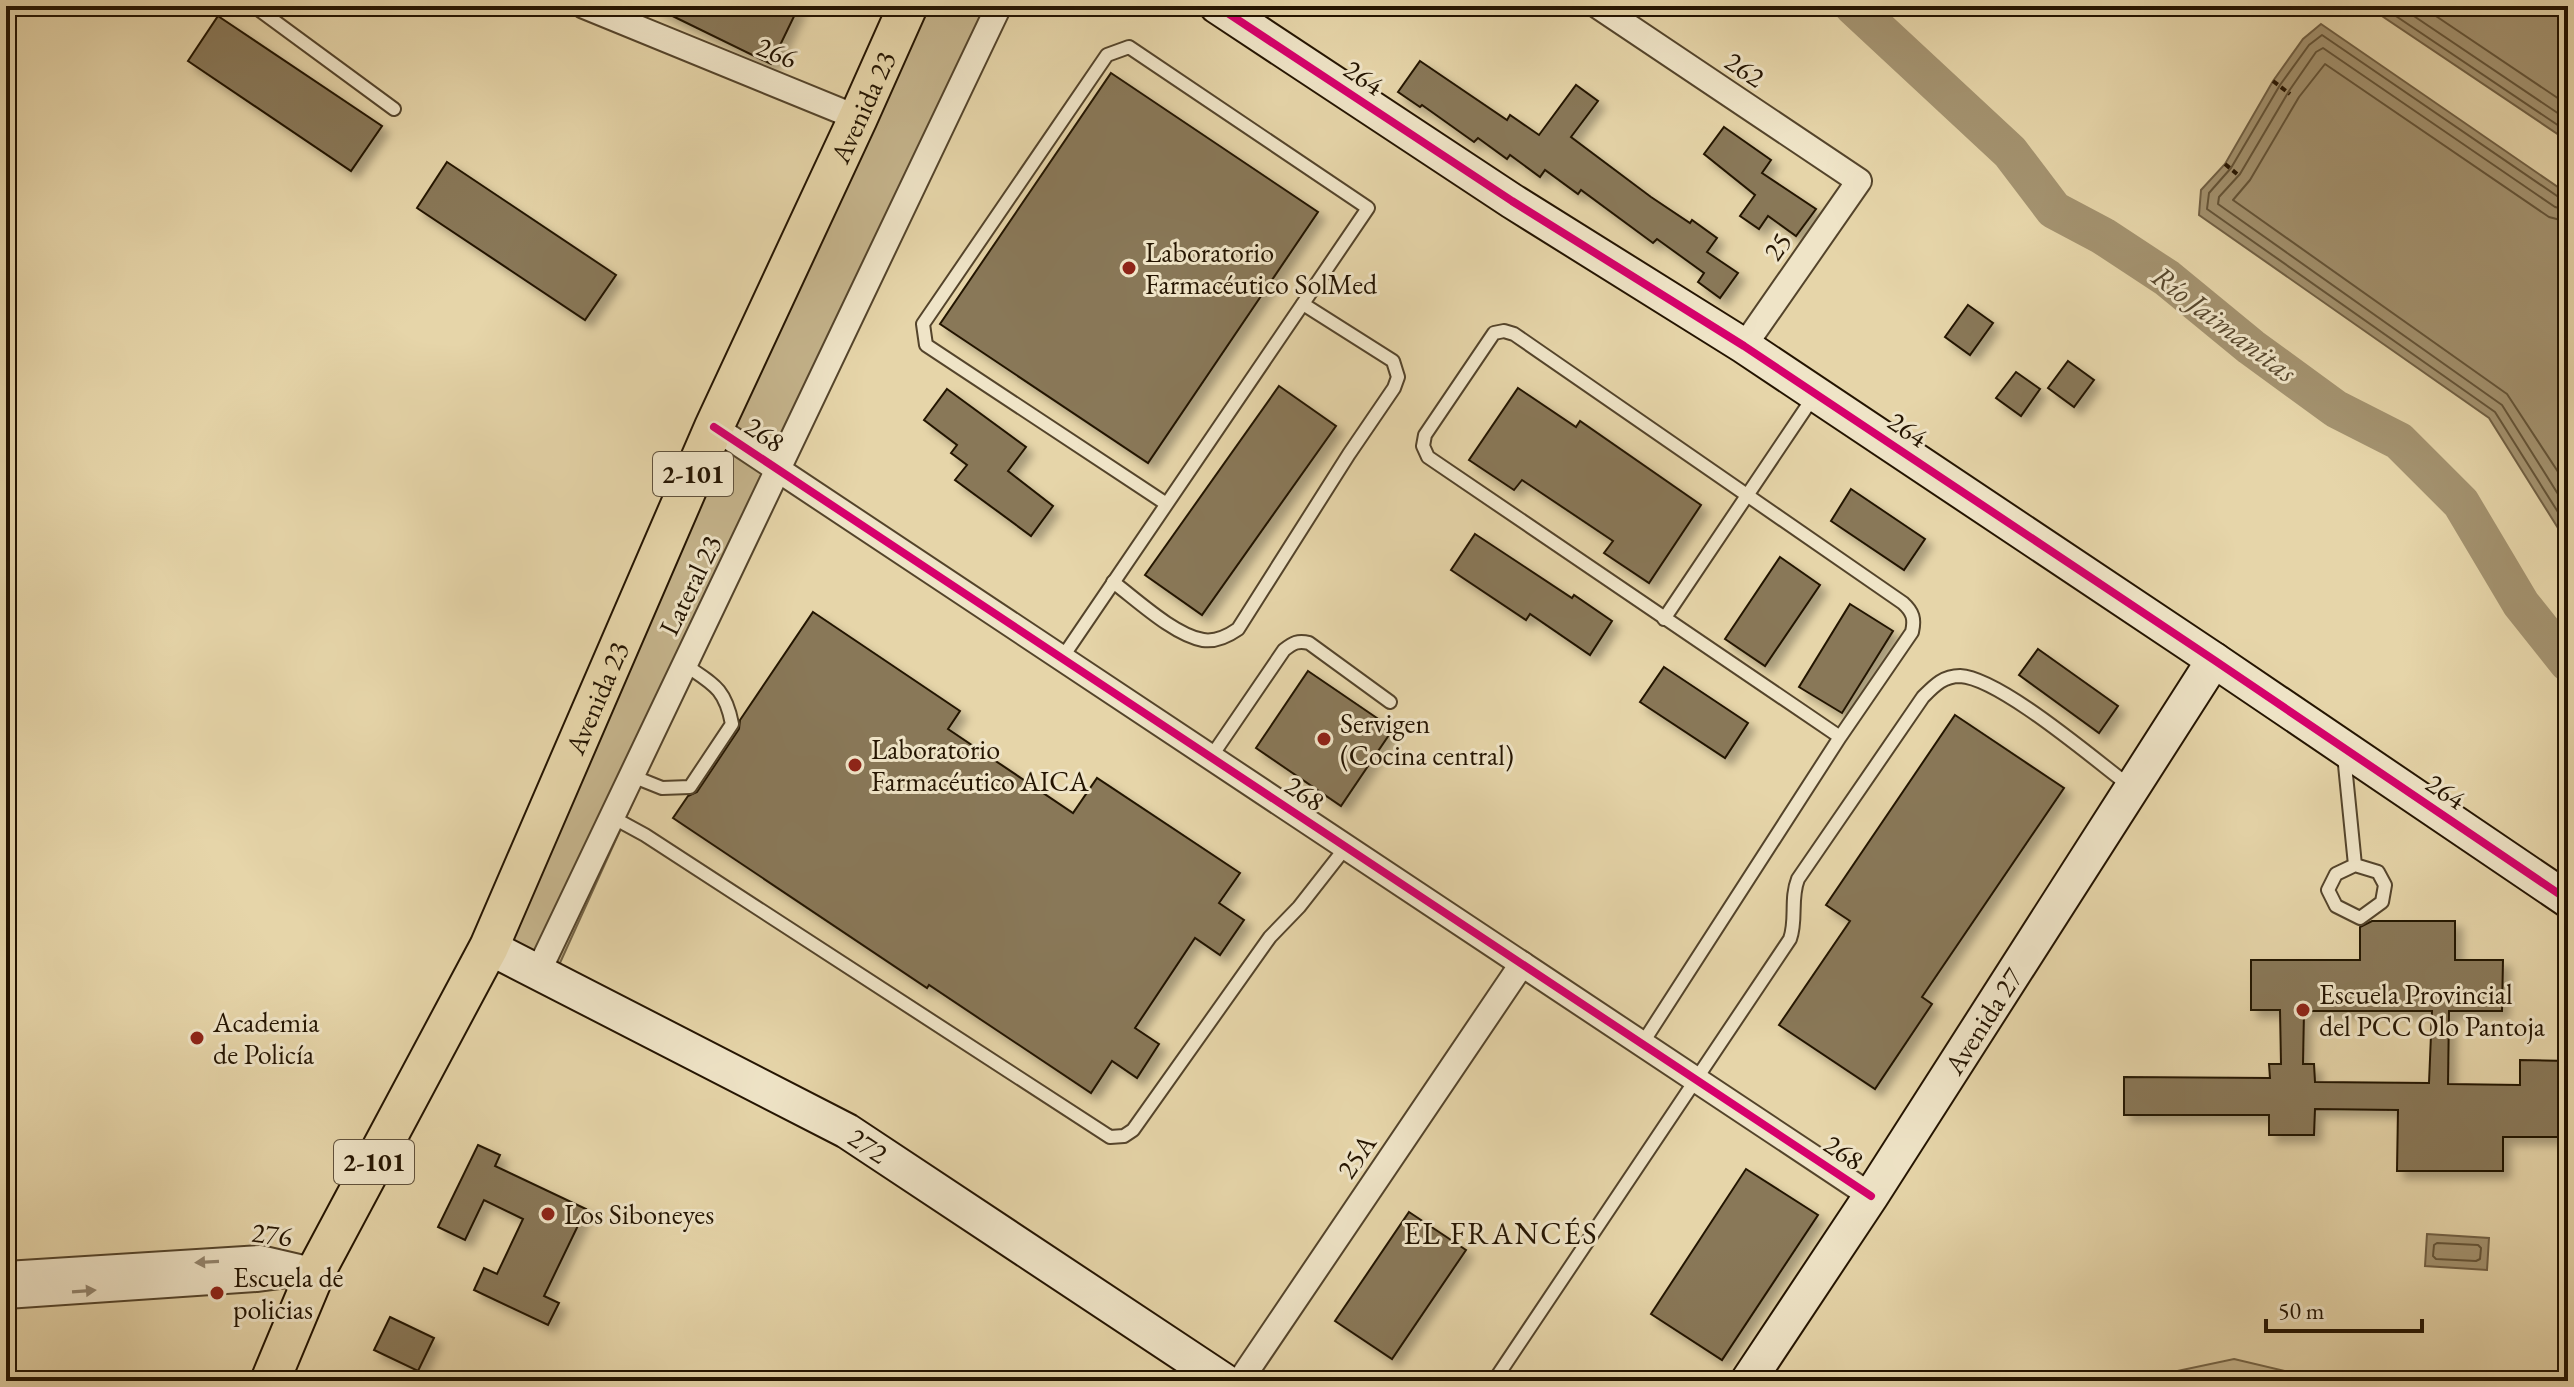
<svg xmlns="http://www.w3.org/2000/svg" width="2574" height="1387" font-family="'EB Garamond',serif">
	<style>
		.green { fill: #c5b48c; stroke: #746446; stroke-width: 2 }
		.water { fill: #a49370; stroke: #716044; stroke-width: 2 }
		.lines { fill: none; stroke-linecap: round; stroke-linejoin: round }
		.shore { stroke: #645438; stroke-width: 2 }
		.river { stroke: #a49370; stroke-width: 38 }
		.building { fill: #897858; stroke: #241401; stroke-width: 2; fill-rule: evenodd; filter: url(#shadow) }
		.lane-casing { stroke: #54442b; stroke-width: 16 }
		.street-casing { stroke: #54442b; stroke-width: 28 }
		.secondary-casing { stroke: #241401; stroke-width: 38 }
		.primary-casing { stroke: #241401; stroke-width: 42 }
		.path { stroke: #241401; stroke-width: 4; stroke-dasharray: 6 4; stroke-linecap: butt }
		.lane { stroke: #efe4c7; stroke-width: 12 }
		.street { stroke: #efe4c7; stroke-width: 24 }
		.secondary { stroke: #efe4c7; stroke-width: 34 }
		.primary { stroke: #e6d5a9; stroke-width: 38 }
		.cycleway-casing { stroke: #efe4c7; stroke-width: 13 }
		.cycleway { stroke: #d6006c; stroke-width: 8 }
		.oneway { fill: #94866e }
		.poi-dot { fill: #8f2418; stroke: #efe4c7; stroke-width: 3 }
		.labels { text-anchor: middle; stroke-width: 6; stroke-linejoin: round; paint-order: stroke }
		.shield { fill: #efe4c7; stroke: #61523c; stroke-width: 2 }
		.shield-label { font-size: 26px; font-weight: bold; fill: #241401 }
		.street-label { font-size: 28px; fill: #241401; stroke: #efe4c7 }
		.poi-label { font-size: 28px; fill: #241401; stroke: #efe4c7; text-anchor: start }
		.water-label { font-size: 30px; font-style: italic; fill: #57472d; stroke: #efe4c7 }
		.neighbourhood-label { font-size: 30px; letter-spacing: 2px; fill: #241401; stroke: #efe4c7 }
	</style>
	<defs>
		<filter id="shadow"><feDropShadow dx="7" dy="7" stdDeviation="4" flood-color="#0004"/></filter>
	</defs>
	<rect width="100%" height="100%" fill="#e6d5a9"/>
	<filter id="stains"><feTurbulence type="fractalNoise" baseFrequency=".0025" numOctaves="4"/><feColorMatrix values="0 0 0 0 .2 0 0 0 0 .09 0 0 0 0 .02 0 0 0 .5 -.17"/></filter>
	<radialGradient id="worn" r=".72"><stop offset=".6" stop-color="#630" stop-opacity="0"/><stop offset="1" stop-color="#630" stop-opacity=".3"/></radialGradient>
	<g class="green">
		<path d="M915,6H994L555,974L489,947Z"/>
		<path d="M2234,1359L2327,1381H2130Z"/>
	</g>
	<g class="water">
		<path d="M2367,6H2568V141Z"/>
		<path d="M2321,24L2568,194V544L2489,418L2199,215L2201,190L2225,164L2273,81L2303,39Z"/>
		<path d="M2427,1234L2489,1238L2487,1270L2425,1266Z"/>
	</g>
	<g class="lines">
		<g class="shore">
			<path d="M2381,6L2568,132"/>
			<path d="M2399,6L2568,120"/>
			<path d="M2421,6L2568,105"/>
			<path d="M2568,200L2560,198L2322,35L2309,45L2280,85L2231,168L2209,193L2207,209L2495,412L2568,528"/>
			<path d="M2568,210L2555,207L2323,48L2316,52L2289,91L2240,174L2219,197L2218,204L2502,405L2568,510"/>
			<path d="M2568,222L2549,217L2325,64L2299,97L2250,180L2233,200L2507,394L2568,487"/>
			<path d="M2437,1243L2478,1245L2481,1248L2480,1259L2476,1261L2436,1259L2433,1256L2434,1245Z"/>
		</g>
		<path class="river" d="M1853,6L2010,152L2054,210L2103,236L2167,278L2251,347L2336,409L2399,441L2461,503L2521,604L2568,663"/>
	</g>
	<g class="building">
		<path d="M652,6H799L771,64Z"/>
		<path d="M218,16L382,126L351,171L188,61Z"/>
		<path d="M1420,61L1507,120L1510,115L1539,135L1576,85L1598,101L1571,137L1651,197L1690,223L1692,220L1717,238L1707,252L1738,273L1720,298L1698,282L1704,273L1657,239L1653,243L1581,190L1578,194L1545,170L1540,177L1510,155L1507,159L1478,138L1474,142L1422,105L1420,107L1398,92Z"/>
		<path d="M1111,73L1318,212L1148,463L940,324Z"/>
		<path d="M1724,127L1771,160L1762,173L1816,209L1796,236L1768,216L1759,229L1740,216L1755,195L1704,154Z"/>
		<path d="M447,162L616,275L585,320L417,208Z"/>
		<path d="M1968,305L1993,323L1970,355L1945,337Z"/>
		<path d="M2068,361L2094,380L2074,407L2048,388Z"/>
		<path d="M2016,372L2040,389L2021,416L1996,398Z"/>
		<path d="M1279,386L1336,426L1202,615L1145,575Z"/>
		<path d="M1518,388L1576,427L1580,421L1701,505L1649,583L1604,553L1613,541L1522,480L1514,490L1469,460Z"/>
		<path d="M947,389L1026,447L1008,471L1053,506L1031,536L955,480L967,465L951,453L957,445L924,420Z"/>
		<path d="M1851,489L1925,539L1904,570L1831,521Z"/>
		<path d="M1475,534L1572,598L1574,595L1612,621L1590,655L1530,614L1526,620L1451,570Z"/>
		<path d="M1780,557L1820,585L1765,666L1725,639Z"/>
		<path d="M1850,604L1893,631L1842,713L1799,687Z"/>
		<path d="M813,612L960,711L948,729L1073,813L1097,778L1240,873L1219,903L1244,920L1220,955L1195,938L1135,1028L1159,1044L1137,1078L1112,1061L1091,1093L929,985L927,988L673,818L688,796L697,792L739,729L740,720Z"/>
		<path d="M2038,649L2118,706L2099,733L2019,675Z"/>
		<path d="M1664,667L1748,723L1725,758L1640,702Z"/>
		<path d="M1308,671L1393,729L1341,806L1256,748Z"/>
		<path d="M1955,715L2064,788L1922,997L1932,1004L1875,1089L1779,1025L1850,921L1826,905Z"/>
		<path d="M2372,921H2455V960H2503L2502,1011H2449L2448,1084L2520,1085V1060L2568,1061V1137H2503V1171H2397L2398,1110L2315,1109L2314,1135H2269V1115H2124V1077L2270,1078L2269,1064H2281L2280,1010H2251V960H2360V927ZM2304,1011H2432L2429,1083L2315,1082L2314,1064H2303Z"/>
		<path d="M478,1145L500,1155L495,1166L586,1209L544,1296L559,1303L548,1325L474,1290L484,1268L497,1274L523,1219L484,1200L465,1240L438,1227Z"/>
		<path d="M1746,1169L1818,1215L1722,1360L1651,1314Z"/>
		<path d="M1409,1212L1466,1250L1392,1359L1335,1321Z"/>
		<path d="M390,1317L434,1338L418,1371L374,1350Z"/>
	</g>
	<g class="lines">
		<g class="lane-casing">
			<g id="lane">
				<path d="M254,6L394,109"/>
				<path d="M1113,582C1137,600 1174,635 1203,640C1216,642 1228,636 1238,629L1349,454L1394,388L1398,377L1393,361L1303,304"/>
				<path d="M1664,619L1814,396"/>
				<path d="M1062,658L1368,208L1129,47L1107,55L923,324L926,345L1165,503"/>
				<path d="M2344,755L2355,865L2336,874L2328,890L2336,906L2360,918L2382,902L2385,885L2378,872L2355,865"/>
				<path d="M1211,757L1284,650C1293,643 1298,640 1309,643L1390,702"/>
				<path d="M632,776L662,788L690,787L732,724C725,688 713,684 685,665"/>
				<path d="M612,817L645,835L1110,1137L1124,1136L1133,1130L1270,937L1299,907L1346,847"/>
				<path d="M1642,1044L1840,737L1912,632C1915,619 1913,612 1903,603L1514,334L1504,331L1494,333L1425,435L1423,446L1428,457L1840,737"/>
				<path d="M1494,1381L1790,939C1797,920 1790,899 1798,879L1923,697C1934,686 1943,676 1960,676C2000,678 2095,760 2131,787"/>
			</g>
		</g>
		<g class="street-casing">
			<g id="street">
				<path d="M584,6L858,118"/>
				<path d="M1598,6L1859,181L1744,346"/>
				<path d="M714,427L1871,1196"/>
				<path d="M538,972L999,6"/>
				<path d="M6,1274L260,1258L316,1271L256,1279L6,1296"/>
				<path d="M1240,1381L1522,964"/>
			</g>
		</g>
		<g class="secondary-casing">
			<g id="secondary">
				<path d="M1217,6L1512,201L1744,346L2214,660L2568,900"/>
				<path id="s1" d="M489,947L847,1131L1224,1381"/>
				<path id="s2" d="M1748,1381L1871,1196L2214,660"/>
			</g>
		</g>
		<g class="primary-casing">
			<g id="primary">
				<path id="s3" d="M270,1381L316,1271L489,947L714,427L858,118L908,6"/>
			</g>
		</g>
		<g class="path">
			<path d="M2273,81L2290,94"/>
			<path d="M2225,164L2237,174"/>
		</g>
		<use href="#lane" class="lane"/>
		<use href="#street" class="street"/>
		<use href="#secondary" class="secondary"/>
		<use href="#primary" class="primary"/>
		<g class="cycleway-casing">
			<g id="cycleway">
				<path d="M1217,6L1512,201L1744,346L2214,660L2568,900"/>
				<path d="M714,427L1871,1196"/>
			</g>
		</g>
		<use href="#cycleway" class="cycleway"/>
	</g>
	<defs><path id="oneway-solid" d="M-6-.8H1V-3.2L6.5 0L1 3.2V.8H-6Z" transform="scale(2)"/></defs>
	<g class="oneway">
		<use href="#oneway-solid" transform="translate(207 1262) rotate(177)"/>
		<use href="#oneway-solid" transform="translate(84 1291) rotate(-4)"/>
	</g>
	<g class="poi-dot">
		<circle cx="1129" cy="268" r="8"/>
		<circle cx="1324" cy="739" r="8"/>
		<circle cx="855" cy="765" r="8"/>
		<circle cx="2303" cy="1010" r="8"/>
		<circle cx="197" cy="1038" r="8"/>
		<circle cx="548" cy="1214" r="8"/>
		<circle cx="217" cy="1293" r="8"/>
	</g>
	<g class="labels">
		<g class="shield">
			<rect x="653" y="452" width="80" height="44" rx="6"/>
			<rect x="334" y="1140" width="80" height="44" rx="6"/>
		</g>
		<g class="shield-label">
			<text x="693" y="483">2-101</text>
			<text x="374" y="1171">2-101</text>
		</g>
		<g class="street-label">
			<text transform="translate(777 52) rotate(22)" y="10">266</text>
			<text transform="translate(1745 69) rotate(34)" y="10">262</text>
			<text transform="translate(1364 77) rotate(34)" y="10">264</text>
			<text dy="10" stroke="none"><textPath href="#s3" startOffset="1406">Avenida 23</textPath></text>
			<text transform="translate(1777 246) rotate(-55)" y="10">25</text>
			<text transform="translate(1908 429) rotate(34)" y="10">264</text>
			<text transform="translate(765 434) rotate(34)" y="10">268</text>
			<text transform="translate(690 585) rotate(-64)" y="10">Lateral 23</text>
			<text dy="10" stroke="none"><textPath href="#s3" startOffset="758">Avenida 23</textPath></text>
			<text transform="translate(2446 791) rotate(34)" y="10">264</text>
			<text transform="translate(1305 793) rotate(34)" y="10">268</text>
			<text dy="10" stroke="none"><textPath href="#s2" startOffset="430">Avenida 27</textPath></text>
			<text dy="10" stroke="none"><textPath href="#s1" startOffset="428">272</textPath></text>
			<text transform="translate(1844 1152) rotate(34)" y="10">268</text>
			<text transform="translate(1356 1156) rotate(-56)" y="10">25A</text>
			<text transform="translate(272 1234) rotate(7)" y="10">276</text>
		</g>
		<g class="poi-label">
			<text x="1145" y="262">Laboratorio<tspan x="1145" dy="32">Farmacéutico SolMed</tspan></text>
			<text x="1340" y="733">Servigen<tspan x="1340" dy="32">(Cocina central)</tspan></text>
			<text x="871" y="759">Laboratorio<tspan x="871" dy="32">Farmacéutico AICA</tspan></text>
			<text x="2319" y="1004">Escuela Provincial<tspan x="2319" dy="32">del PCC Olo Pantoja</tspan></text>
			<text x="213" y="1032">Academia<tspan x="213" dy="32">de Policía</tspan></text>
			<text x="564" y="1224">Los Siboneyes</text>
			<text x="233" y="1287">Escuela de<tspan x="233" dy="32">policias</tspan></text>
		</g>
		<g class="water-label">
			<text transform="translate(2224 324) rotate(37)" y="10">Río Jaimanitas</text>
		</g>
		<g class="neighbourhood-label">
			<text x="1501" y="1244">EL FRANCÉS</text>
		</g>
	</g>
	<rect width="2574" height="1387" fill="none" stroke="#e6d5a9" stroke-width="32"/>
	<rect x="8" y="8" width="2558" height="1371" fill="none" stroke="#241401" stroke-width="4"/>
	<rect x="16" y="16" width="2542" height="1355" fill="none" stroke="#241401" stroke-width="2"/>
	<path d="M2266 1319v12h156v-12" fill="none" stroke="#241401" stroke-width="4"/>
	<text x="2278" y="1319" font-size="24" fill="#241401" stroke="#efe4c7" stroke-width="6" paint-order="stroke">50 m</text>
	<rect width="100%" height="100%" filter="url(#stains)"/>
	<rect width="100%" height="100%" fill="url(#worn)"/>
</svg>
